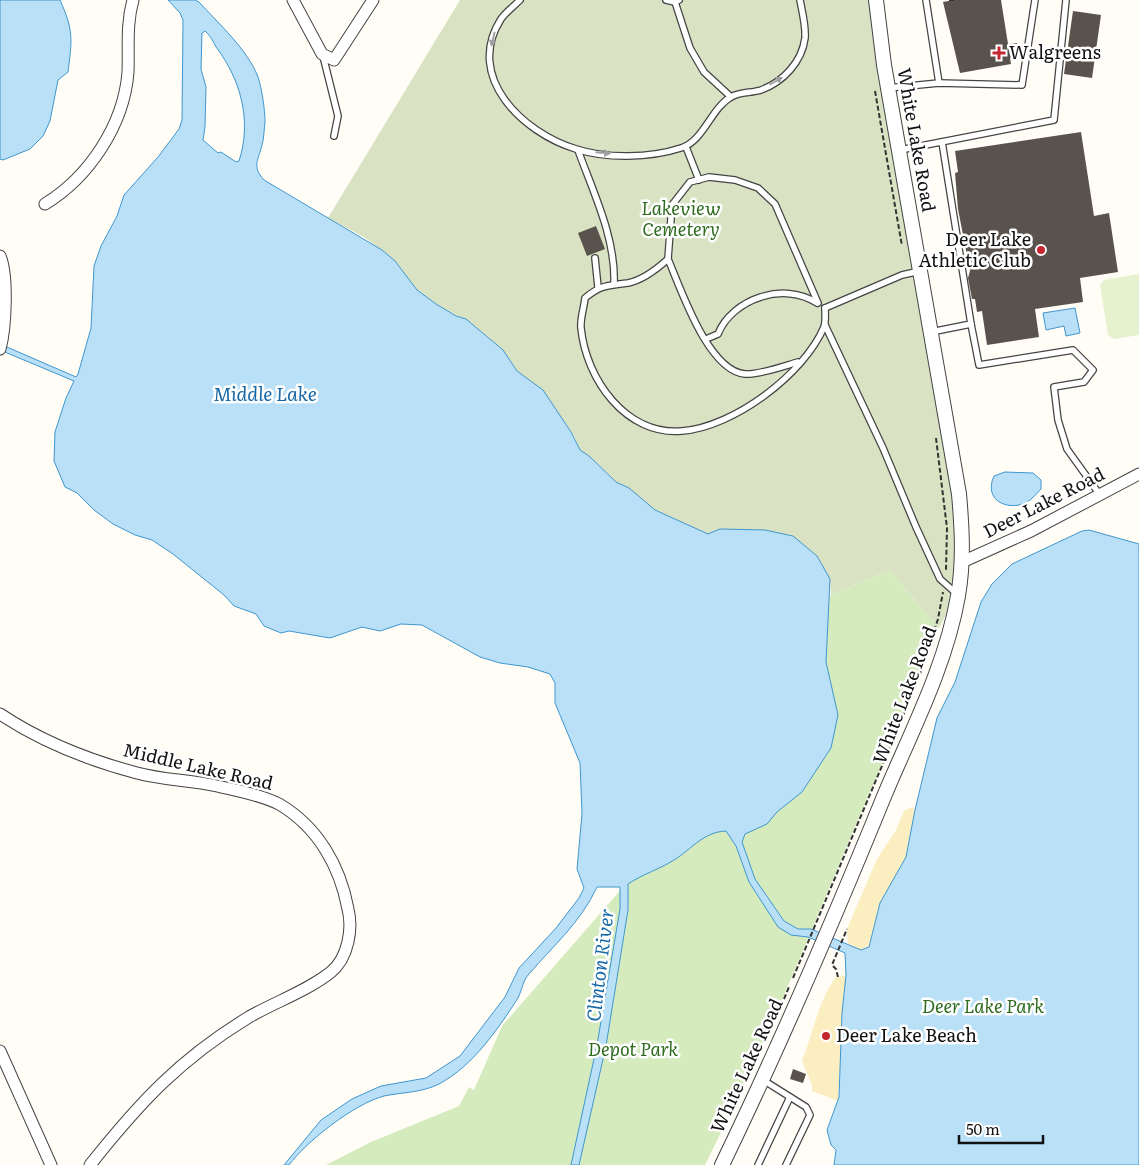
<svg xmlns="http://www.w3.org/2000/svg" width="1139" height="1165" font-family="Literata,serif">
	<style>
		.green { fill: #d5ebbd }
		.sand { fill: #fbeec1 }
		.cemetery { fill: #d9e3c4 }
		.pitch { fill: #e6f2cf }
		.water { fill: #b9e0f7; stroke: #3f96cf; fill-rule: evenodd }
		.building { fill: #5a524d }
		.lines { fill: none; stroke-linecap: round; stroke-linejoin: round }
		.service-casing { stroke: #444; stroke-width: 8 }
		.minor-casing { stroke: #444; stroke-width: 13 }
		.tertiary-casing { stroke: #444; stroke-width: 16 }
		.path { stroke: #333; stroke-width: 2; stroke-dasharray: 5 2.5; stroke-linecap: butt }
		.service { stroke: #fff; stroke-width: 5.5 }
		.minor { stroke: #fff; stroke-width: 11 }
		.tertiary { stroke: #fff; stroke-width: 14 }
		.oneway { fill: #a0a0a0 }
		.poi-dot { fill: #c4262e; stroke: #fff; stroke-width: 2 }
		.labels { text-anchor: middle; stroke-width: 5; stroke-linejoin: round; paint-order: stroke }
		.poi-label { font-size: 18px; fill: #111; stroke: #fff; text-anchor: start }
		.street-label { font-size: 18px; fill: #111; stroke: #fff }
		.park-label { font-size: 18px; font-style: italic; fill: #2f6b1f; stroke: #fff }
		.water-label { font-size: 19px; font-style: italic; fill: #1768a6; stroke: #fff }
	</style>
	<rect width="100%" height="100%" fill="#fffdf5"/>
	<path class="green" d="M889,570L939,628L758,1057L705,1165H326L371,1142L459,1106L469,1087L474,1090L502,1026L618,893L831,595Z"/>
	<g class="sand">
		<path d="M912,807L915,810L906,857L880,903L869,947L861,950L848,944L847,929L877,859L895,832L904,811Z"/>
		<path d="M846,975L838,1101L812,1091V1085L802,1061C813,1034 818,1002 835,978Z"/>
	</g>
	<path class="cemetery" d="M460,0H869L878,70L950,474C956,524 966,582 939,628L889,570L831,595L830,579L817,556L793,536L765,530L721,529L711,534L703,533L655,510L629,489L616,482L589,456L580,450L574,436L542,390L517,371L503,350L466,319L457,316L436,304L417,290L395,261L364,237L328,218Z"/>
	<path class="pitch" d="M1139,274V335L1114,339L1108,335L1100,285L1104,280Z"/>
	<g class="water">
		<path d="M0,0H60C74,31 72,40 68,72L58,80L50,121L43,136L30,149L3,160L0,159Z"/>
		<path d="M168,0H195L199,2C218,23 248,50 258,77C262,89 265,110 265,122C264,129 264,139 262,145C259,159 251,166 264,180L382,250L395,261L417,290L436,304L456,316L466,319L503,350L517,371L543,390L571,432L580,450L589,456L616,482L629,488L655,510L708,534L720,529L765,530L793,536L817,556L830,579L826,662L838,715L831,748L802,792L777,812L767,824L745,834L742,842L755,879L784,921L798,929H811L861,950L869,947L880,903L906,857L915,810L937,718L955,682L981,602L992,584L1012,564L1082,531L1089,530L1139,544V1165H834L836,1150L831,1145L827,1130L839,1097L842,1013L846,975L845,953L808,937L791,935L778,927L749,882L736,846L726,831C703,832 692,849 674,860C660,869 643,874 628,884V910L606,1046L579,1165H571L597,1045L620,909V887H597C581,922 553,946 529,974C523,980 522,990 518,998C498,1029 473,1066 439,1084C421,1093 403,1092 384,1096C354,1104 307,1141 289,1165H284L321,1120L352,1099L381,1086L426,1078L460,1056L505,997L519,968L556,928L579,898L584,888L577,869L582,814L580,763L555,703V683L550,674L528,667L500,663L480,657L422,625L401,624L380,631L362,627L330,638L289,631L281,633L264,626L256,614L234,606L224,595L173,554L152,540L135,535L113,524L94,510L77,493L65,487L54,461L55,432L66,398L74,381L0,350V344L76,377L78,374L91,328L94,266L101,246L117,216L124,195L158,157L179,129L182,120L183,20L180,13ZM205,31C210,35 213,41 216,47C241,80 252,121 239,161L236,162L221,152L218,153L203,140L205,127L206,87L201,69L202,33Z"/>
		<path d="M1075,308L1080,333L1066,336L1064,326L1046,330L1043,313Z"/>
		<path d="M1005,472L1033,473L1041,480V489C1036,494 1032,500 1025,503C1007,511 983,500 994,476Z"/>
	</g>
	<g class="building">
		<path d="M954,0H1001L1008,44L1017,43L1019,56L1010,58L1011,64L960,73L943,2Z"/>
		<path d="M1073,11L1101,15L1092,78L1064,74Z"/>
		<path d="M1081,132L1094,216L1109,213L1118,272L1080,278L1083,302L1035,309L1039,337L987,345L982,311L977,312L975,299H972L968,278L970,271L958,209L955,173L958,172L955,151Z"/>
		<path d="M596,226L605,249L587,256L578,233Z"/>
		<path d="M793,1069L806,1074L803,1083L790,1079Z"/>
	</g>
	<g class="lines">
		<g class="service-casing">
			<g id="service">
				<path d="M520,0C514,6 506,12 501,19C464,77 523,133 576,149C607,159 650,158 681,148C704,141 711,108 731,97C739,92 752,93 761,90C783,82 802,62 805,38C806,26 802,11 800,0"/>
				<path d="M666,0L675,2L679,0"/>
				<path d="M926,0L939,83"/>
				<path d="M675,2L690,48L704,72L731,97"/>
				<path d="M323,56L338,116L334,136"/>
				<path d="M888,88L939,83L1022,85L1035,0"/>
				<path d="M686,147L699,180"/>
				<path d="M578,150C593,192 616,238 614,284"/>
				<path d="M900,150L1054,120L1066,0"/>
				<path d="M595,258L598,287"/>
				<path d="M668,259C681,289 708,371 745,374C759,375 784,366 798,362"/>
				<path d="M818,303L775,204L758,188L735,180L709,177L690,182L672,205L668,259C657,269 643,280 628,283C608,286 602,284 585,298C584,308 580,319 581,328C586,379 626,436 682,431C734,427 804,374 824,327C826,321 825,314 825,308"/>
				<path d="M825,308L902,275L920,271"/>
				<path d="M971,324L979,365L1073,350L1093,370L1084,382L1054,387L1058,420L1067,449L1100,495"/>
				<path d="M825,325L883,448L916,527L940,579L957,594"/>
				<path d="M931,332L971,324L942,142"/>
				<path d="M706,339L718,334C732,299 784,281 817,303"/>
				<path d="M763,1080L806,1107L810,1115L786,1165"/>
				<path d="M758,1165L790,1097"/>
			</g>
		</g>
		<g class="minor-casing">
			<g id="minor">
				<path d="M293,0L322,54L334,60L373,0"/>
				<path d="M45,204C89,177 124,125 128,72C129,47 126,25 133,0"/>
				<path d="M0,256C8,275 6,327 0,349"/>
				<path d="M962,562L1031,531L1139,474"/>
				<path d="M0,714C42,742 88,760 137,773C163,780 190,780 217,786C236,790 261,795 279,804C318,827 340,866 348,909C353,929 348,958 331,972C307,991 275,1002 249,1017C180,1059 140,1102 90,1165"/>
				<path d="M0,1051L51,1165"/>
			</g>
		</g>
		<g class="tertiary-casing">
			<path id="tertiary" d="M722,1165C781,1043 834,919 885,794C912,730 946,665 958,596C964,561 962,528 959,494L884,65L876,0"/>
		</g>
		<g class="path">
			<path d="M949,0H954"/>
			<path d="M875,91L902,246"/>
			<path d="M936,438L947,528L946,570"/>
			<path d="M838,977L836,969L832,965L847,929"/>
			<path d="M793,978L918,680L938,619L943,592"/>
			<path d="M784,999L789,987"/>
		</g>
		<use href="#service" class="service"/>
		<use href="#minor" class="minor"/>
		<use href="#tertiary" class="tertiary"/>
	</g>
	<defs><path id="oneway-solid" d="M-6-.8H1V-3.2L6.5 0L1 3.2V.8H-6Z" transform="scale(1.25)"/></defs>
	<g class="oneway">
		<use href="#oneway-solid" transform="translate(493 39) rotate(103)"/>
		<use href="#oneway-solid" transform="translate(776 81) rotate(-30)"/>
		<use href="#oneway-solid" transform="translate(603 153) rotate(5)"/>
	</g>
	<g class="poi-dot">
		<path d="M996.5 45.5h5v5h5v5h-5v5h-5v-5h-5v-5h5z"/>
		<circle cx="1041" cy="250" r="5"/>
		<circle cx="826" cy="1036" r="5"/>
	</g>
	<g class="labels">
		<g class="poi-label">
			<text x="1009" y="59">Walgreens</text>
			<text x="1031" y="246" text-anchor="end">Deer Lake<tspan x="1031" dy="21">Athletic Club</tspan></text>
			<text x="836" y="1042">Deer Lake Beach</text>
		</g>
		<g class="street-label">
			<text transform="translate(916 140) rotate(80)" y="6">White Lake Road</text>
			<text transform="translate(1044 503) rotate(-27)" y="6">Deer Lake Road</text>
			<text transform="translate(905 695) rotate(-69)" y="6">White Lake Road</text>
			<text transform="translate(198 767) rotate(13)" y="6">Middle Lake Road</text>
			<text transform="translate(747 1066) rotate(-65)" y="6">White Lake Road</text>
		</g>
		<g class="park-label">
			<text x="681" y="215">Lakeview<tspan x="681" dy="21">Cemetery</tspan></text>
			<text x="983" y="1013">Deer Lake Park</text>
			<text x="633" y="1056">Depot Park</text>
		</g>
		<g class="water-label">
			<text x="265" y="401">Middle Lake</text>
			<text transform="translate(600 965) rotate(-83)" y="7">Clinton River</text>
		</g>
	</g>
	<path d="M959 1135v8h84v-8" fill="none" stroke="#111111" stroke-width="2.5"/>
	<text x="966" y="1135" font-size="15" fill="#111111" stroke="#ffffff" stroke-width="4" paint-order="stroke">50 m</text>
</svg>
